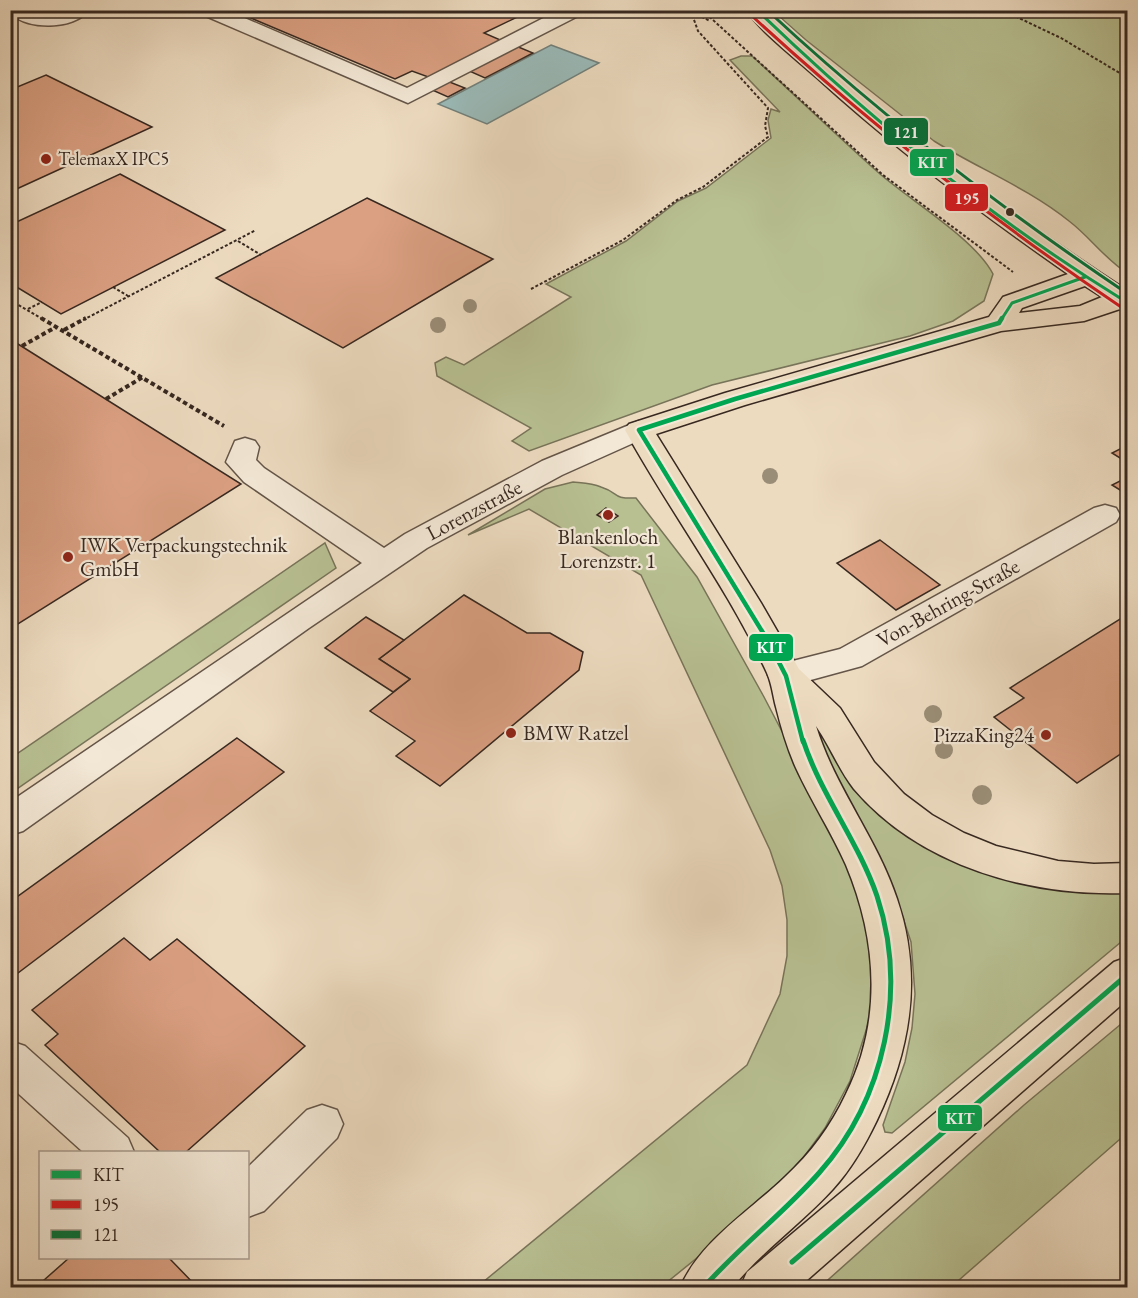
<svg xmlns="http://www.w3.org/2000/svg" width="1138" height="1298" font-family="'EB Garamond',serif">
	<style>
		.green { fill: #b8c092; stroke: #787459; stroke-width: 1.5 }
		.water { fill: #9abab8; stroke: #72807b; stroke-width: 1.5 }
		.building { fill: #dba082; stroke: #372820; stroke-width: 1.5 }
		.lines { fill: none; stroke-linecap: round; stroke-linejoin: round }
		.minor-casing { stroke: #645548; stroke-width: 3 }
		.major-casing { stroke: #372820; stroke-width: 3 }
		.path-far1 { stroke: #372820; stroke-width: 2; stroke-dasharray: 3 2; stroke-linecap: butt }
		.path { stroke: #372820; stroke-width: 4; stroke-dasharray: 4.5 3; stroke-linecap: butt }
		.minor { fill: #f3e8d6; fill-rule: evenodd }
		.major { fill: #eddbc0; fill-rule: evenodd }
		.bus-1-far2-casing { stroke: #f3e8d6; stroke-width: 6 }
		.bus-1-far1-casing { stroke: #f3e8d6; stroke-width: 9 }
		.bus-1-casing { stroke: #f3e8d6; stroke-width: 10 }
		.bus-2-casing { stroke: #f3e8d6; stroke-width: 6 }
		.bus-3-casing { stroke: #f3e8d6; stroke-width: 6 }
		.bus-1-far2 { stroke: #00a651; stroke-width: 3 }
		.bus-1-far1 { stroke: #00a651; stroke-width: 4.5 }
		.bus-1 { stroke: #00a651; stroke-width: 5 }
		.bus-2 { stroke: #d71920; stroke-width: 3 }
		.bus-3 { stroke: #007239; stroke-width: 3 }
		.tree { fill: #9a8d77 }
		.poi-dot { fill: #8f2418; stroke: #f3e8d6; stroke-width: 2 }
		.bus-dot { fill: #372820; stroke: #f3e8d6; stroke-width: 2 }
		.labels { text-anchor: middle; stroke-width: 4.5; stroke-linejoin: round; paint-order: stroke }
		.far-poi-label { font-size: 18px; fill: #372820; stroke: #f3e8d6; text-anchor: start }
		.street-label { font-size: 21px; fill: #372820; stroke: #f3e8d6 }
		.poi-label { font-size: 21px; fill: #372820; stroke: #f3e8d6; text-anchor: start }
		.line-badge { stroke: #f3e8d6; stroke-width: 2 }
		.badge-label { font-size: 16px; text-anchor: middle; font-weight: bold; fill: #fff }
	</style>
	<rect width="100%" height="100%" fill="#eddbc0"/>
	<filter id="stains"><feTurbulence type="fractalNoise" baseFrequency=".00333" numOctaves="4"/><feColorMatrix values="0 0 0 0 .2 0 0 0 0 .09 0 0 0 0 .02 0 0 0 .5 -.17"/></filter>
	<radialGradient id="worn" r=".72"><stop offset=".6" stop-color="#630" stop-opacity="0"/><stop offset="1" stop-color="#630" stop-opacity=".3"/></radialGradient>
	<g class="green">
		<path d="M1001,11L1014,16L1031,10L1127,11V273C1105,259 1090,237 1069,221C1028,188 979,169 934,141L806,40L773,11Z"/>
		<path d="M741,56H752C795,95 837,136 880,174C911,201 975,239 993,274L984,301L953,321L910,336L712,385L529,451L512,441L531,428L437,376L435,363L446,357L464,365L571,297L546,284L626,241L678,201L706,188L771,138L768,120L771,109L780,112L730,60Z"/>
		<path d="M573,482C583,483 592,483 601,487C620,493 611,499 636,498L697,577L764,697L845,852L868,919L873,996L869,1021L850,1081L825,1128L806,1154L783,1184L734,1228L661,1287H477L747,1065L780,994L787,956V920L782,886L770,850L641,575L529,509L468,535L545,489Z"/>
		<path d="M325,543L336,568L11,793V758Z"/>
		<path d="M816,722L1003,877C1044,889 1085,896 1127,892V937L892,1133L885,1132L883,1125L905,1062L912,1028L915,994L911,942L893,888L815,735Z"/>
		<path d="M1127,1019V1133L951,1287H820L1024,1105Z"/>
	</g>
	<path class="water" d="M551,45L599,63L487,124L438,104Z"/>
	<g class="building">
		<path d="M232,10H427L445,17L459,10H532L484,33L505,42L431,78L412,71L395,79Z"/>
		<path d="M516,46L533,53L485,78L467,70Z"/>
		<path d="M46,75L152,127L10,192V90Z"/>
		<path d="M447,81L465,88L448,97L430,89Z"/>
		<path d="M120,174L225,230L61,314L10,283V225Z"/>
		<path d="M367,198L493,259L343,348L216,278Z"/>
		<path d="M10,339L241,484L10,629Z"/>
		<path d="M1128,445V463L1112,453Z"/>
		<path d="M1128,477V495L1112,485Z"/>
		<path d="M606,508L618,516L609,522L597,515Z"/>
		<path d="M880,540L940,585L896,610L837,563Z"/>
		<path d="M464,595L527,633H550L583,652L579,670L440,786L396,756L415,741L370,711L410,679L379,659Z"/>
		<path d="M1128,614V749L1077,783L994,717L1024,698L1010,688Z"/>
		<path d="M366,617L404,640L379,659L410,679L393,692L325,648Z"/>
		<path d="M237,738L284,772L10,979V902Z"/>
		<path d="M124,938L150,960L177,939L305,1046L186,1152H160L45,1045L58,1034L32,1010Z"/>
		<path d="M69,1258H169L198,1288H35Z"/>
	</g>
	<g class="lines">
		<g class="minor-casing">
			<g id="minor">
				<path d="M10,10H30L47,14L62,10H89C74,30 28,30 11,14Z"/>
				<path d="M198,10H226L407,88L559,10H585L582,14L408,103L201,14Z"/>
				<path d="M639,421L649,424L653,430L649,436L562,475L427,548L309,628L23,831L10,835V802L362,563L244,482L226,462L235,441L245,438L255,441L259,447L256,460L264,468L384,548L405,534L542,461Z"/>
				<path d="M1105,505L1116,508L1120,515L1116,522L862,666L785,687L773,684L768,675L773,666L840,649L1094,508Z"/>
				<path d="M10,1041L25,1046L128,1138L134,1152H83L10,1086Z"/>
				<path d="M322,1105L337,1110L343,1124L337,1138L264,1211L248,1217V1167L307,1110Z"/>
			</g>
		</g>
		<g class="major-casing">
			<g id="major">
				<path d="M746,10H768C880,115 1000,208 1128,291V311L1120,309L1084,321L1001,331L745,405L656,434L761,603L799,669L840,708L874,762L904,794L932,815L964,833L996,846L1058,861L1094,864L1128,863V893C1029,897 920,866 854,789C839,770 830,746 816,726C835,788 877,838 897,899C923,975 911,1049 877,1120C865,1145 852,1168 833,1189C802,1223 762,1251 732,1288H680C700,1241 750,1211 785,1177C811,1153 831,1126 846,1094C883,1020 877,939 846,865C831,831 811,801 796,768C787,748 781,727 776,707C773,696 772,684 767,673C728,588 670,512 625,430L629,424L725,393L989,317L1003,297L1068,274C980,213 895,149 816,77C795,58 762,33 746,10ZM1085,286L1102,297L1080,306L1019,313L1022,308Z"/>
				<path d="M1128,957V999L798,1288H740L747,1272L1114,962Z"/>
			</g>
		</g>
		<g class="path-far1">
			<path d="M688,10L710,21"/>
			<path d="M702,10L883,175L1013,272"/>
			<path d="M1002,10L1061,38L1128,78"/>
			<path d="M238,241L261,255"/>
			<path d="M113,287L128,296"/>
			<path d="M531,289L623,240L677,200L703,187L768,137L765,126L768,108L698,31L693,17L694,10"/>
			<path d="M10,300L44,320"/>
			<path d="M28,309L42,302"/>
			<path d="M83,320L256,230"/>
		</g>
		<g class="path">
			<path d="M41,318L224,426"/>
			<path d="M64,330L86,318"/>
			<path d="M22,346L56,327"/>
			<path d="M106,399L143,377"/>
		</g>
		<use href="#minor" class="minor"/>
		<use href="#major" class="major"/>
		<g class="bus-1-far2-casing">
			<g id="bus-1-far2">
				<path d="M757,10C868,117 989,217 1120,298"/>
				<path d="M1001,320L1012,303L1085,277"/>
			</g>
		</g>
		<g class="bus-1-far1-casing">
			<path id="bus-1-far1" d="M803,742L786,676L768,641L639,430L735,399L999,323L1002,318"/>
		</g>
		<g class="bus-1-casing">
			<g id="bus-1">
				<path d="M792,1262L1128,974"/>
				<path d="M703,1288C739,1247 783,1214 819,1173C885,1099 908,990 877,896C858,841 821,795 803,740"/>
			</g>
		</g>
		<g class="bus-2-casing">
			<path id="bus-2" d="M751,15C868,123 992,220 1124,309"/>
		</g>
		<g class="bus-3-casing">
			<path id="bus-3" d="M767,10C880,115 1000,208 1128,294"/>
		</g>
		<use href="#bus-1-far2" class="bus-1-far2"/>
		<use href="#bus-1-far1" class="bus-1-far1"/>
		<use href="#bus-1" class="bus-1"/>
		<use href="#bus-2" class="bus-2"/>
		<use href="#bus-3" class="bus-3"/>
	</g>
	<g class="tree">
		<circle cx="470" cy="306" r="7"/>
		<circle cx="438" cy="325" r="8"/>
		<circle cx="770" cy="476" r="8"/>
		<circle cx="933" cy="714" r="9"/>
		<circle cx="944" cy="750" r="9"/>
		<circle cx="982" cy="795" r="10"/>
	</g>
	<g class="poi-dot">
		<circle cx="46" cy="159" r="6"/>
		<circle cx="608" cy="515" r="6"/>
		<circle cx="68" cy="557" r="6"/>
		<circle cx="511" cy="733" r="6"/>
		<circle cx="1046" cy="735" r="6"/>
	</g>
	<circle class="bus-dot" cx="1010" cy="212" r="5"/>
	<g class="labels">
		<g class="far-poi-label">
			<text x="58" y="165">TelemaxX IPC5</text>
		</g>
		<g class="street-label">
			<text transform="translate(474 510) rotate(-28)" y="7">Lorenzstraße</text>
			<text transform="translate(948 603) rotate(-29)" y="7">Von-Behring-Straße</text>
		</g>
		<g class="poi-label">
			<text x="608" y="544" text-anchor="middle">Blankenloch<tspan x="608" dy="24">Lorenzstr. 1</tspan></text>
			<text x="80" y="552">IWK Verpackungstechnik<tspan x="80" dy="24">GmbH</tspan></text>
			<text x="523" y="740">BMW Ratzel</text>
			<text x="1034" y="742" text-anchor="end">PizzaKing24</text>
		</g>
	</g>
	<g class="line-badge">
		<rect x="883" y="117" width="46" height="29" rx="6" fill="#007239"/>
		<rect x="909" y="148" width="46" height="29" rx="6" fill="#00a651"/>
		<rect x="944" y="183" width="45" height="29" rx="6" fill="#d71920"/>
		<rect x="748" y="633" width="46" height="29" rx="6" fill="#00a651"/>
		<rect x="937" y="1104" width="46" height="28" rx="6" fill="#00a651"/>
	</g>
	<g class="badge-label">
		<text x="906" y="138">121</text>
		<text x="932" y="168">KIT</text>
		<text x="967" y="204">195</text>
		<text x="771" y="653">KIT</text>
		<text x="960" y="1124">KIT</text>
	</g>
	<rect width="1138" height="1298" fill="none" stroke="#eddbc0" stroke-width="36"/>
	<rect x="12" y="12" width="1114" height="1274" fill="none" stroke="#372820" stroke-width="3"/>
	<rect x="18" y="18" width="1102" height="1262" fill="none" stroke="#372820" stroke-width="1.5"/>
	<rect x="39" y="1151" width="210" height="108" fill="#f3e8d6" stroke="#a89b8d" stroke-width="1.5"/>
	<rect x="51" y="1170" width="30" height="9" fill="#00a651" stroke="#a89b8d" stroke-width="1.5"/>
	<text x="93" y="1181" font-size="18" fill="#372820">KIT</text>
	<rect x="51" y="1200" width="30" height="9" fill="#d71920" stroke="#a89b8d" stroke-width="1.5"/>
	<text x="93" y="1211" font-size="18" fill="#372820">195</text>
	<rect x="51" y="1230" width="30" height="9" fill="#007239" stroke="#a89b8d" stroke-width="1.5"/>
	<text x="93" y="1241" font-size="18" fill="#372820">121</text>
	<rect width="100%" height="100%" filter="url(#stains)"/>
	<rect width="100%" height="100%" fill="url(#worn)"/>
</svg>
